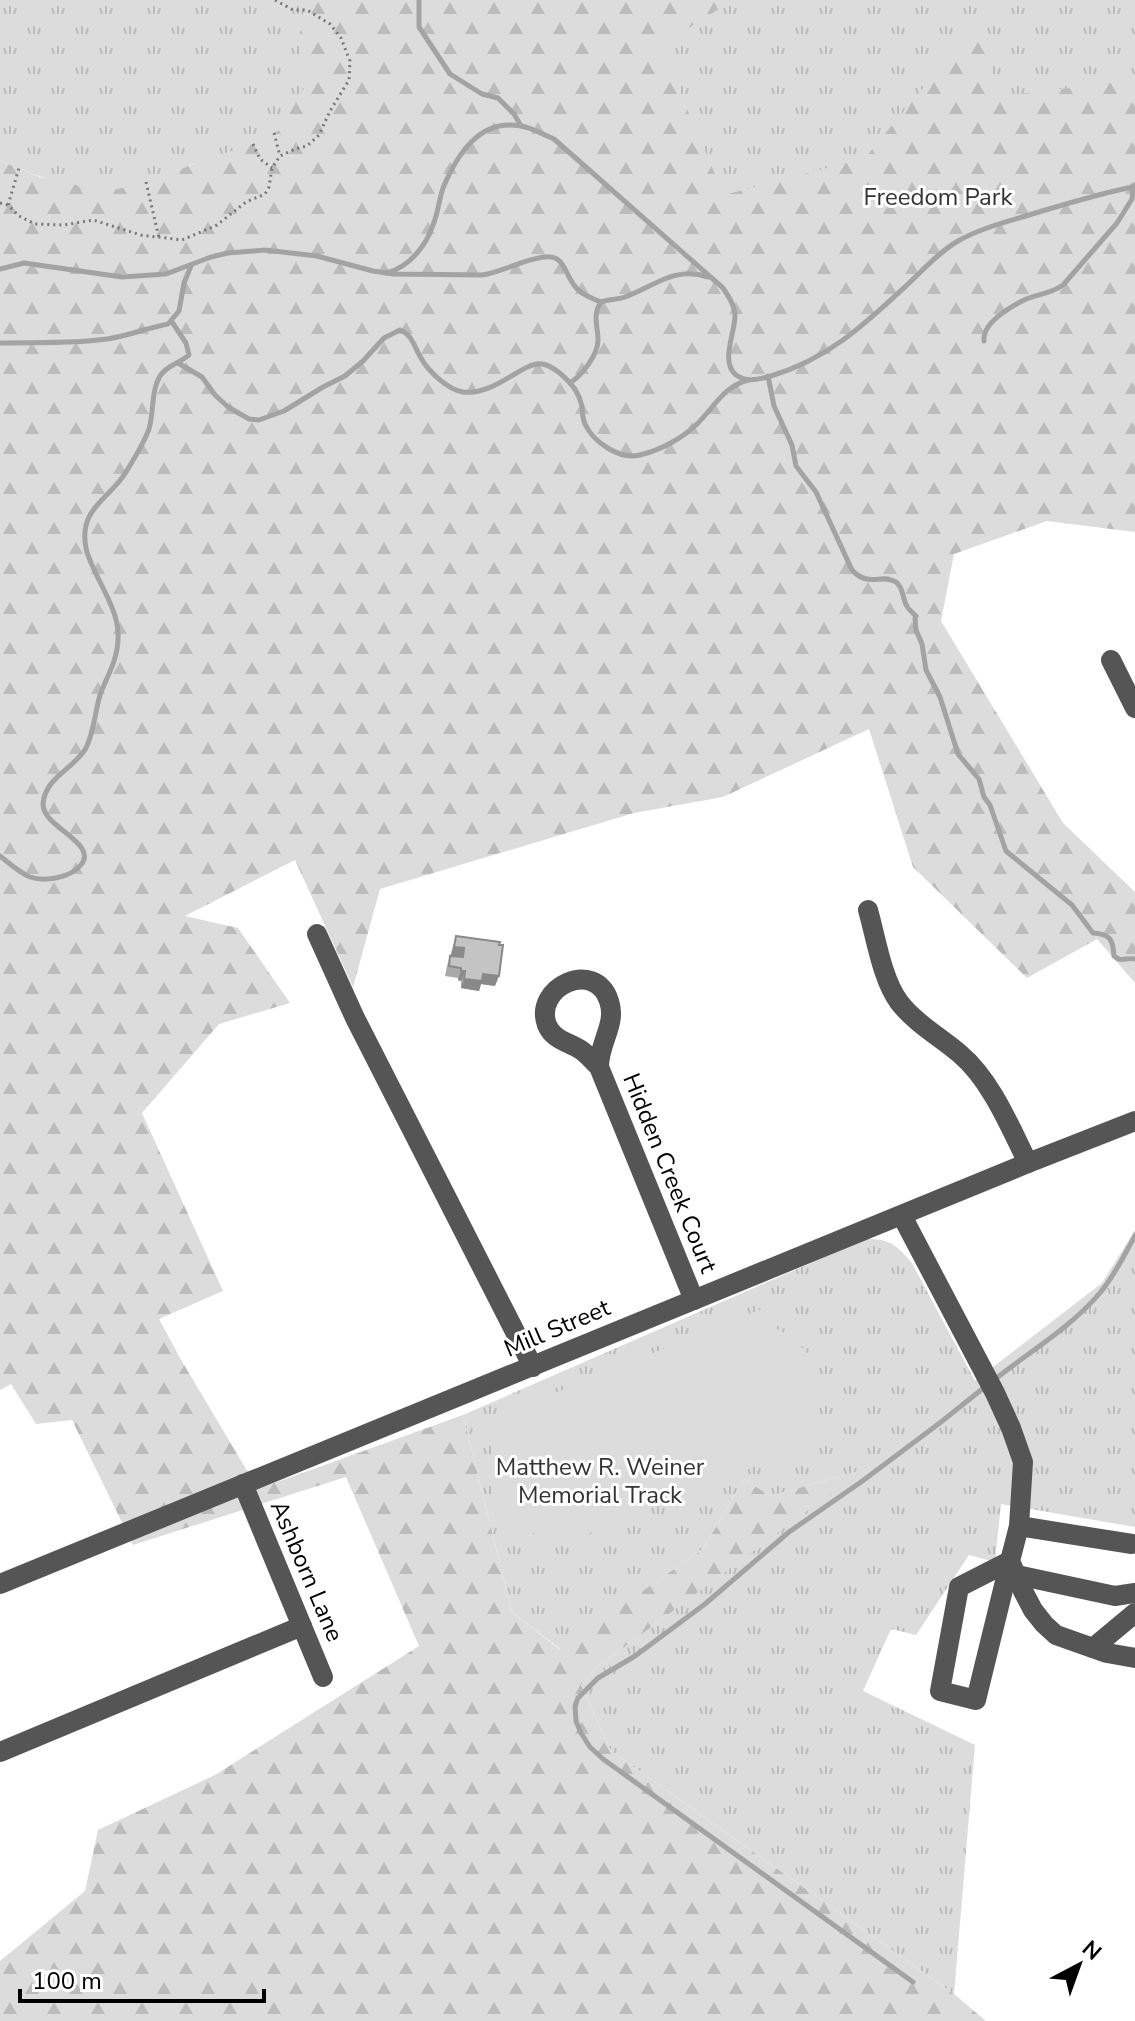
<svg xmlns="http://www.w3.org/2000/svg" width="1135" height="2021" font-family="'Nunito Sans',sans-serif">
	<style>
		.grass { fill: url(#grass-tufts) }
		.forest { fill: url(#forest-firs) }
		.pitch { fill: #dcdcdc }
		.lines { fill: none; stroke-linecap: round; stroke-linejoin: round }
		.stream { stroke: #a3a3a3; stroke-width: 5 }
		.path { stroke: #777; stroke-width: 3; stroke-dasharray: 2 4; stroke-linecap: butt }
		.minor { stroke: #555; stroke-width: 20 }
		.wall { fill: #a9a9a9 }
		.shaded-wall { fill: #898989 }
		.building { fill: #c4c4c4; stroke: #898989; stroke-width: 2 }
		.labels { text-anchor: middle; stroke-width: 6; stroke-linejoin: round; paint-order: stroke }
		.park-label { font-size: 24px; fill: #333; stroke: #fff }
		.street-label { font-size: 24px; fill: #000; stroke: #fff }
	</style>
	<defs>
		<pattern id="grass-tufts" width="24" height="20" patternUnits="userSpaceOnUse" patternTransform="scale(2)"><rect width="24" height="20" fill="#dcdcdc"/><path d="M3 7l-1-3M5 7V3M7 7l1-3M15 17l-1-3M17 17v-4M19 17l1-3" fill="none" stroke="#bbb"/></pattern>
		<pattern id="forest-firs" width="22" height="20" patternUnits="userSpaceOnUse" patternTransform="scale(2)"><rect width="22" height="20" fill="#dcdcdc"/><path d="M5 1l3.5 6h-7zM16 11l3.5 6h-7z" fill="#bbb"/></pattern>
	</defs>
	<rect width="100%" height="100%" fill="#fff"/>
	<g class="grass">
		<path d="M0,0H1135V458L195,163C170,173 143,187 116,189C76,191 36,176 0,161Z"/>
		<path d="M1135,1230V1527L1001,1504L995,1562L969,1555L916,1635L891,1629L863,1691L975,1745L954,1994L611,1751L581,1685L599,1666L859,1471L770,1496L744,1479L703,1549L560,1649L512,1612L463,1415L866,1239C889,1238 898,1246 912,1263L975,1381L1102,1283Z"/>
	</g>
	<path class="forest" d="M294,0H733L660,46L724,195L865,158L981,18L995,97L1135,80V532L1047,521L954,554L941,621L1063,823L1135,892V983L1097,939L1027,978L913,867L869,729L723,797L634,813L380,889L353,987L295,860L185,916L238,928L290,1003L219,1024L142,1113L223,1291L159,1319L180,1358L258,1489L463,1415L512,1612L559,1649L703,1549L744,1479L770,1496L862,1470L599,1666L581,1685L611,1751L954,1994L986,2021H0V1961L85,1891L98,1830L215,1775L419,1646L346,1477L133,1545L72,1420L36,1424L11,1384L0,1390V161L40,177L85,187L117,189L146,182L204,160L253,144L280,130L311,76C302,57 289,34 310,19L304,3Z"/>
	<path class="pitch" d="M781,1301L788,1315L764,1324C827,1345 842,1413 788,1453L582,1536C515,1552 462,1486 505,1429L500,1431L496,1417Z"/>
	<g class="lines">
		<g class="stream">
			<path d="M419,0V27L450,74L482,94L498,98L514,114L521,126"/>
			<path d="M0,269L24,263L122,277L166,274L211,257L228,253L265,250L317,256L373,271L393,274L482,275C503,272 521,260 544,257C564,254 564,272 574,285C580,294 591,298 601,302C608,299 617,300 625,297C655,286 674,266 708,277"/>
			<path d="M387,273C409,267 426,246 433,225C438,213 439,200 443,188C455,159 476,123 512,125C527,125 540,133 554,139L723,288C729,297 735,306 735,316C735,333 720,362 736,375C747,383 759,379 771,376C828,359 864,325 907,285C923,270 939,252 958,241C981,228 1007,222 1032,214C1066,204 1098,194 1132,187L1135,185"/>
			<path d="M984,341C982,324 1007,309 1022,301C1035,294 1049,295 1063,285L1117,223L1132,199L1133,187"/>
			<path d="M0,343C36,342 72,344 107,339C128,336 147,328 168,324L179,311L184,283L191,266"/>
			<path d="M178,363L202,377L215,395L228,407L249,419L259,420L284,411L323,387L345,376L363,361L384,338L400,330C413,335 414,347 421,358C428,371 448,390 463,392C495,396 523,361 542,364C549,365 558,371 563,376C573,384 579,394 582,406C582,412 583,419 585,424C594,443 620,460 640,455C661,450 683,438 698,423C714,407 725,385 749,380"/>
			<path d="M768,376L774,406L792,445L796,466L816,492L852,570C868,588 882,573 896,582C904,588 902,599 907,606C907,608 915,615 916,616L915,618L916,630L922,644L926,670L940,697L958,754L979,779L984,797L990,805L1006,851L1072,905L1093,933C1110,934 1113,939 1114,956C1122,963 1126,957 1135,959"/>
			<path d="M570,383C582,375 598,355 598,340C598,326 592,315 601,302"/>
			<path d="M0,856C9,863 20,873 30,877C45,882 70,878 81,865C99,843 42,827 43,804C45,777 74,769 86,748C94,732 95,712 100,695C104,684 110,673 114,661C127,621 107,600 92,565C90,560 87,554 86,548C78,508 110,499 126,472C134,459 144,443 149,429C154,412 151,391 160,376C167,365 180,363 189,355L186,343L172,322"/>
			<path d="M994,1380C1029,1352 1070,1328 1099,1294C1114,1277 1124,1255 1135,1236"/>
			<path d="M913,1982L603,1759L590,1747L581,1733L576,1721L575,1706L578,1698L598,1678L635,1656L705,1604L789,1532L861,1482L941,1422L986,1386"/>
		</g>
		<g class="path">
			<path d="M274,133L280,156"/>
			<path d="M253,144L260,159L272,168"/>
			<path d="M146,182L159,238"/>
			<path d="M0,203L8,205L19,216L35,224L64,225L93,220L141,235L182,240L217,225L246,202L265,194L269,187L272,168L280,156L295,149L307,146L319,135L330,111L349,80L350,61L341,38L330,24L307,10H293L275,0"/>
			<path d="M8,205L19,168"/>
		</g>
		<g class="minor">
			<path d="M1111,660L1135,708"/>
			<path d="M868,910C876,938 882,979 899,1002C915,1023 940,1037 960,1054C991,1080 1010,1127 1028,1163"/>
			<path d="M317,934L355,1018L533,1367"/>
			<path d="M599,1067C593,1061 587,1054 581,1050C569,1042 553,1040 547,1025C533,987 595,958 609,1001C617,1024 599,1042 599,1067L694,1300"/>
			<path d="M902,1216L995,1393L1011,1428L1023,1462L1019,1526L1010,1561L1023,1591L1033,1610L1044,1624L1056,1635L1107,1653L1135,1658"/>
			<path d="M243,1484L323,1677"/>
			<path d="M1019,1526L1132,1544"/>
			<path d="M1010,1561L976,1700L940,1691L959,1587Z"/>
			<path d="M1017,1575L1115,1596L1135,1593"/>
			<path d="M0,1584L1028,1163L1135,1121"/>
			<path d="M1093,1648L1135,1613"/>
			<path d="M0,1752L302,1626"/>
		</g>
	</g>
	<path class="wall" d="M456,936L495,986L481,984L479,991L461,988V981L458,980V978L445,976L447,966Z"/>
	<g class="shaded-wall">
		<path d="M454,947L464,948L461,958L451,956Z"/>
		<path d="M461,971H465L461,981L458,980Z"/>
		<path d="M483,974L499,976L495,986L481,984L479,991L461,988L464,979Z"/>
	</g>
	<path class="building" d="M456,936L500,942L499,945H503L499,976L483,974L482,981L464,979L465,971H461V968L449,966L450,956L463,957L464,948L454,947Z"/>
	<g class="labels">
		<g class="park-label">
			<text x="938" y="205">Freedom Park</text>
			<text x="600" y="1475">Matthew R. Weiner<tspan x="600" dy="28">Memorial Track</tspan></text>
		</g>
		<g class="street-label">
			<text transform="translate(670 1173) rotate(68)" y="8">Hidden Creek Court</text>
			<text transform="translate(557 1328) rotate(-23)" y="8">Mill Street</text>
			<text transform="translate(307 1571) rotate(67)" y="8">Ashborn Lane</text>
		</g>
	</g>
	<g transform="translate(1079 1965) rotate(41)" stroke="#ffffff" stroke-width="6" paint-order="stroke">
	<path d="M0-6L14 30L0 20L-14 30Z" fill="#000000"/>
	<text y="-12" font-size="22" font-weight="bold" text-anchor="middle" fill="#000000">N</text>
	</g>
	<path d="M20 1989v12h244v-12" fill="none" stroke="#000000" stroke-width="4"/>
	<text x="32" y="1989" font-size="24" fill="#000000" stroke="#ffffff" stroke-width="6" paint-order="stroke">100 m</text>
</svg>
